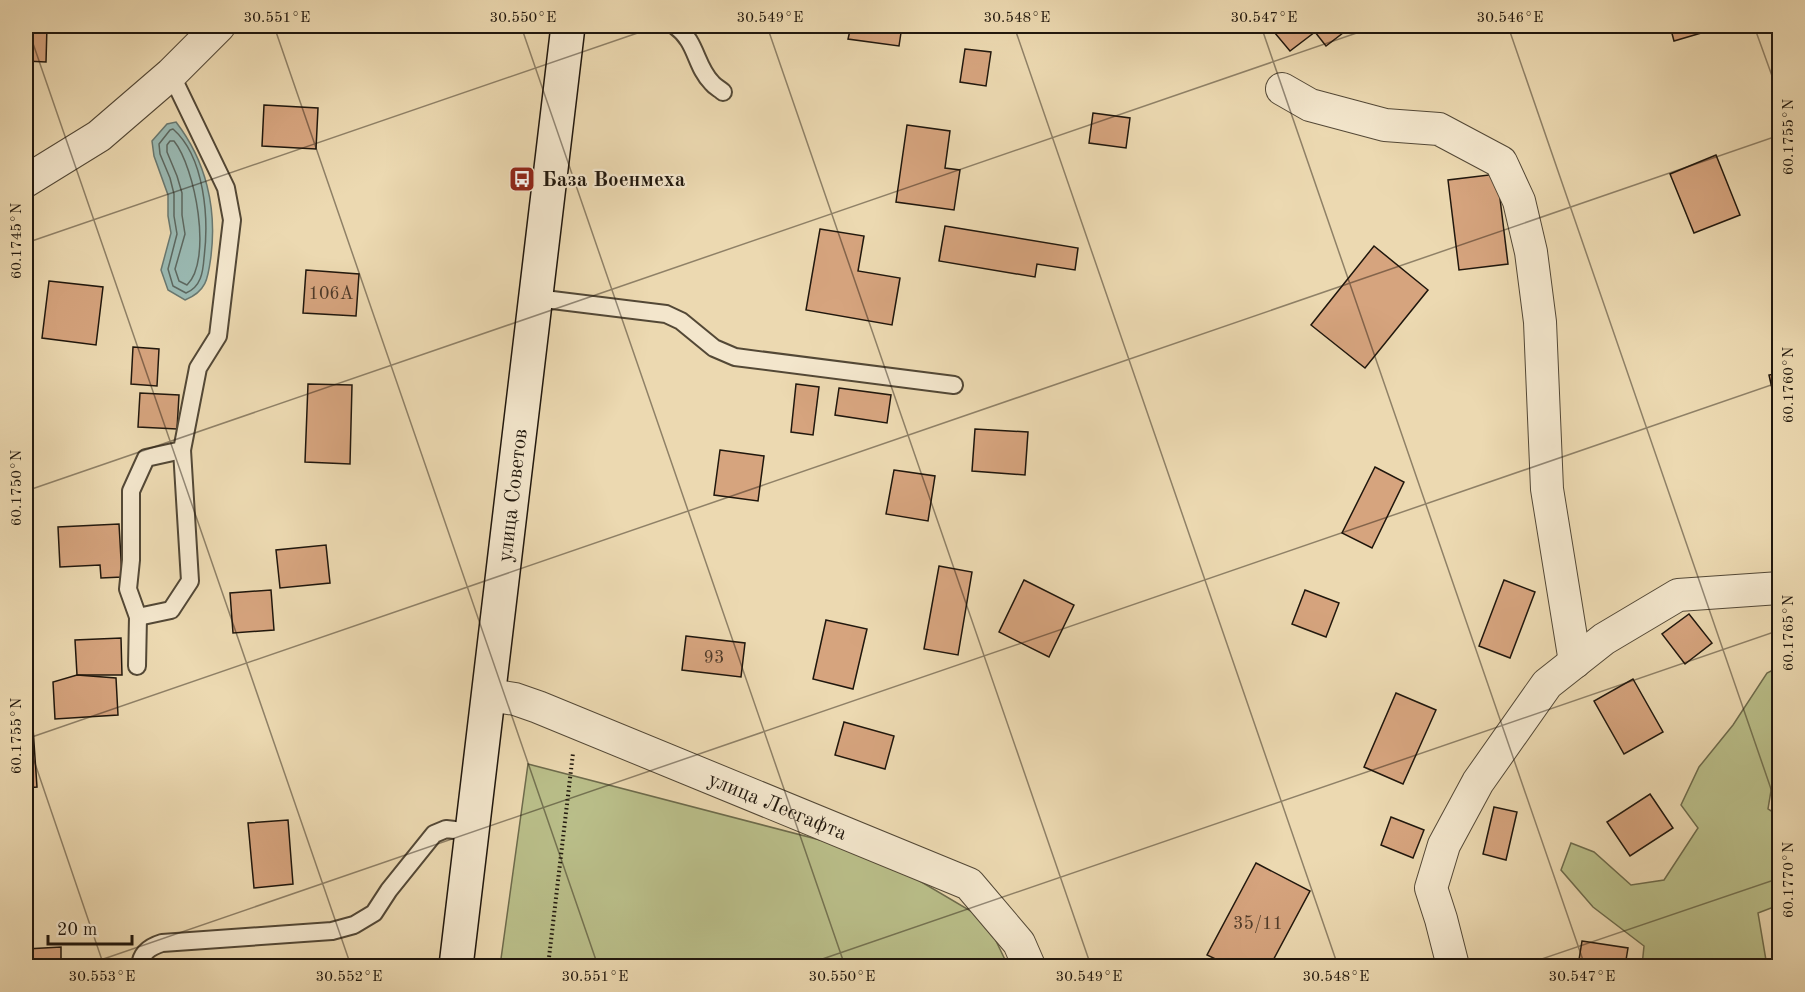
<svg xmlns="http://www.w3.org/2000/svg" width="1805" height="992" font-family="'Old Standard TT',serif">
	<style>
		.green { fill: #babf8a; stroke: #6d6b4c; stroke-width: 1.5 }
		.water { fill: #9ab9b2; stroke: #697870; stroke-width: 1.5 }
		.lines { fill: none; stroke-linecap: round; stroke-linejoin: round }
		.shore { stroke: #5d6860; stroke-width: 1.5 }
		.building { fill: #d6a47e; stroke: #20170d; stroke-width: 1.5 }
		.service-casing { stroke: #534836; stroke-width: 20 }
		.minor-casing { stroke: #534836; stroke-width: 34 }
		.secondary-casing { stroke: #20170d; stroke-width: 36 }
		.path { stroke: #20170d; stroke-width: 4; stroke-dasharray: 1.5 3; stroke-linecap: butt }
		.service { stroke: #f3e6cc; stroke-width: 16 }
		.minor { stroke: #f3e6cc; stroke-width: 32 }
		.secondary { stroke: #f3e6cc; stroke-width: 33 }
		.ticks { fill: none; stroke: #20170d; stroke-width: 1.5; stroke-opacity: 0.45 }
		.labels { text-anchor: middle; stroke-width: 4.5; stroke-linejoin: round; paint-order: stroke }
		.number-label { font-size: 18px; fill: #4e3a29 }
		.poi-label { font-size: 21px; font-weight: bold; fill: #20170d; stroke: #f3e6cc; text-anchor: start }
		.street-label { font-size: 21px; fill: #20170d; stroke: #f3e6cc }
		.neatline { fill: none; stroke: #20170d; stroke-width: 2 }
		.ticks-label { font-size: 15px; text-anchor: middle; fill: #20170d }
	</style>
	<rect width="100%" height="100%" fill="#ecd9b1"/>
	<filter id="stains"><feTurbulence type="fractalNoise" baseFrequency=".00333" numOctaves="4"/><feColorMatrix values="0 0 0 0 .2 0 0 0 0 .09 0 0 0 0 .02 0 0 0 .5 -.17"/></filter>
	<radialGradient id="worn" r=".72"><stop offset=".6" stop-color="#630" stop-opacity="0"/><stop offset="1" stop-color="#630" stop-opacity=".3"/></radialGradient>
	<g class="green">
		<path d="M1779,667V742L1768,809L1779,816V905L1758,913L1767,966H1732L1727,964L1726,966H1642L1644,946L1593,907L1561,870L1571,843L1594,852L1631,885L1664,880L1698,828L1681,805L1699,767L1733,725L1767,673Z"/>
		<path d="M528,764L874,854L986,920L1008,966H500Z"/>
	</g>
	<path class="water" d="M176,122C206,161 217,208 211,256C208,278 207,291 185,300L168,290L161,270L171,233L168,216V195L154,156L152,141L167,124Z"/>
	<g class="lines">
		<g class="shore">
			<path d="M173,129C205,157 209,219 204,258C203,272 201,287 186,293L173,286L168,269L177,234L174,216V194L170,178L160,154L159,144L170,130Z"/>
			<path d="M170,141H174C195,167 213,260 187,285L179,281L175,269L185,234L182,215V193L177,176L167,152V145Z"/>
		</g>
	</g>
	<g class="building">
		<path d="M26,26H47L46,62L26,61Z"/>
		<path d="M851,26H902L899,46L848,39Z"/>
		<path d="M1269,26H1352L1326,46L1315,32L1290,51Z"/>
		<path d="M1670,26H1725L1674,41Z"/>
		<path d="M965,49L991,52L986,86L960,82Z"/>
		<path d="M264,105L318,108L316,149L262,146Z"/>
		<path d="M1093,113L1130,118L1126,148L1089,143Z"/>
		<path d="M907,125L950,131L945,168L960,170L954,210L896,202Z"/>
		<path d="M1716,155L1740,215L1694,233L1670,174Z"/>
		<path d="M1497,174L1508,264L1459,270L1448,180Z"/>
		<path d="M945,226L1078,248L1075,270L1037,264L1035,277L939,261Z"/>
		<path d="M820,229L864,236L858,271L900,278L892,325L806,310Z"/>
		<path d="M1374,246L1428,290L1365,368L1311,325Z"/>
		<path d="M306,270L359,274L356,316L303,313Z"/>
		<path d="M49,281L103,287L96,345L42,338Z"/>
		<path d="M133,347L159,349L157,386L131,384Z"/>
		<path d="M1780,373V424L1769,375Z"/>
		<path d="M308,384L352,385L350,464L305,462Z"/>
		<path d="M796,384L819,387L813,435L791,432Z"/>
		<path d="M839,388L891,395L887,423L835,415Z"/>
		<path d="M140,393L179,395L177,429L138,427Z"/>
		<path d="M975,429L1028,432L1025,475L972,471Z"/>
		<path d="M720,450L764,456L758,501L714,495Z"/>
		<path d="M1375,467L1404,482L1372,548L1342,533Z"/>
		<path d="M894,470L935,476L928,521L886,514Z"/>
		<path d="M119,524L122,577L101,578L100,565L60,567L58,527Z"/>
		<path d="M326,545L330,583L280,588L276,550Z"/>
		<path d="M939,566L972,572L958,655L924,649Z"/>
		<path d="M1024,580L1074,605L1049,657L999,632Z"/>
		<path d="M1504,580L1535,592L1510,658L1479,646Z"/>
		<path d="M271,590L274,630L233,633L230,593Z"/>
		<path d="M1305,590L1339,603L1326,637L1292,624Z"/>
		<path d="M26,610L32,660L26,661Z"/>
		<path d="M1689,614L1712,643L1685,664L1662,634Z"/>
		<path d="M826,620L867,629L853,689L813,679Z"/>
		<path d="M686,636L745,643L741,677L682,670Z"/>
		<path d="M121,638L122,675H77L75,640Z"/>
		<path d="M77,675L116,678L118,715L55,719L53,682Z"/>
		<path d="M1633,679L1663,732L1624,754L1594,701Z"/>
		<path d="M1396,693L1436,710L1403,784L1364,767Z"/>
		<path d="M844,722L894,736L885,769L835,755Z"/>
		<path d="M33,728L37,787L26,788V729Z"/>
		<path d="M1650,794L1673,828L1630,856L1607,822Z"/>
		<path d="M1494,807L1517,812L1506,860L1483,854Z"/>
		<path d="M1391,817L1424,830L1413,858L1381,845Z"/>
		<path d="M288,820L293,884L254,888L248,823Z"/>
		<path d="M1256,863L1310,891L1270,966H1230L1207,955Z"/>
		<path d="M1582,941L1628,948L1625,966H1578Z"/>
		<path d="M61,947V966H26V949Z"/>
	</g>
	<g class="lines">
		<g class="service-casing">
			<g id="service">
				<path d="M675,26C697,41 695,66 712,83C715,87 720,89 723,92"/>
				<path d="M536,298L666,314L681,321L714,348L735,357L954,385"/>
				<path d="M138,617L171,610L190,581L182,450"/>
				<path d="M137,666L138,617L128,589L131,560V491L146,458L182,450L198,368L218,336L232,220L226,188L171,74"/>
				<path d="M140,966C141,953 149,947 162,943L332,931L354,925L374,913L389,890L434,834L446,829L472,832"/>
			</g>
		</g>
		<g class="minor-casing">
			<g id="minor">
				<path d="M1282,89L1310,105L1385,125L1439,129L1501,162L1519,201L1531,252L1540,322L1547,489L1575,662"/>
				<path d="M26,181L99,136L171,74L219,26"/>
				<path id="s1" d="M489,695L515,699L538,707L969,884L1019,943L1029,966"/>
				<path d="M1453,966L1441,919L1431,888L1444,845L1478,782L1547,684L1604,639L1678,595L1780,588"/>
			</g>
		</g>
		<g class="secondary-casing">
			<g id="secondary">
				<path id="s2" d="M456,966L568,26"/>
			</g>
		</g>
		<path class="path" d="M548,966L573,753"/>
		<use href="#service" class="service"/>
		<use href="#minor" class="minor"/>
		<use href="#secondary" class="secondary"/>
	</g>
	<path class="ticks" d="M27,26L351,966M274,26L598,966M521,26L845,966M767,26L1091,966M1014,26L1338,966M1261,26L1585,966M1508,26L1780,815M1754,26L1780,98M26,243L658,26M26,491L1377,26M26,737L104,966M26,739L1780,135M83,966L1780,382M802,966L1780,630M1521,966L1780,878"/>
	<defs>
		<g id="bus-square" transform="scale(1.35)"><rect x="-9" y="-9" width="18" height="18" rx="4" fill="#8f2418" stroke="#f3e6cc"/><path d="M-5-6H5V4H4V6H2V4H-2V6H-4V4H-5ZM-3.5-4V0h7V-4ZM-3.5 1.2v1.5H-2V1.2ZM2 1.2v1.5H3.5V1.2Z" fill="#fff"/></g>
	</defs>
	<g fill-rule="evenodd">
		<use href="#bus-square" x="522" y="179"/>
	</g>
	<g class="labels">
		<g class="number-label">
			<text x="331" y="299">106А</text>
			<text x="714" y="663">93</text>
			<text x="1258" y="929">35/11</text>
		</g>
		<g class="poi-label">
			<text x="542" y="186">База Военмеха</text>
		</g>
		<g class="street-label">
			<text dy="7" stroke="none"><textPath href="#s2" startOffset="474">улица Советов</textPath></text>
			<text dy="7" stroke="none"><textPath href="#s1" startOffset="310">улица Лесгафта</textPath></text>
		</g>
	</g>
	<rect width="1805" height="992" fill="none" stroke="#ecd9b1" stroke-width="66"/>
	<path d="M48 935v9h84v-9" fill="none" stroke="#20170d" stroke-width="3"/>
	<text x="57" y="935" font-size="18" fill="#20170d" stroke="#f3e6cc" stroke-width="4.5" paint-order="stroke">20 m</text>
	<rect x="33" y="33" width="1739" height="926" class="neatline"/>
	<g class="ticks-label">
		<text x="277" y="22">30.551°E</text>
		<text x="523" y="22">30.550°E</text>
		<text x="770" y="22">30.549°E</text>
		<text x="1017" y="22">30.548°E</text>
		<text x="1264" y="22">30.547°E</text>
		<text x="1510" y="22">30.546°E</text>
		<text transform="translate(1788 137) rotate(-90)" y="5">60.1755°N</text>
		<text transform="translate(16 241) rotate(-90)" y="5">60.1745°N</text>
		<text transform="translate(1788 385) rotate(-90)" y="5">60.1760°N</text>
		<text transform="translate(16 488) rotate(-90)" y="5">60.1750°N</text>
		<text transform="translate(1788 633) rotate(-90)" y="5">60.1765°N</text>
		<text transform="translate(16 736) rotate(-90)" y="5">60.1755°N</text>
		<text transform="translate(1788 880) rotate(-90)" y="5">60.1770°N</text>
		<text x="102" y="981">30.553°E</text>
		<text x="349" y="981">30.552°E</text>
		<text x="595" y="981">30.551°E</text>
		<text x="842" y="981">30.550°E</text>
		<text x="1089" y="981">30.549°E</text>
		<text x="1336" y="981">30.548°E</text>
		<text x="1582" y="981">30.547°E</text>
	</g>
	<rect width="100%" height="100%" filter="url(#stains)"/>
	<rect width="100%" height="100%" fill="url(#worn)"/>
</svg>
